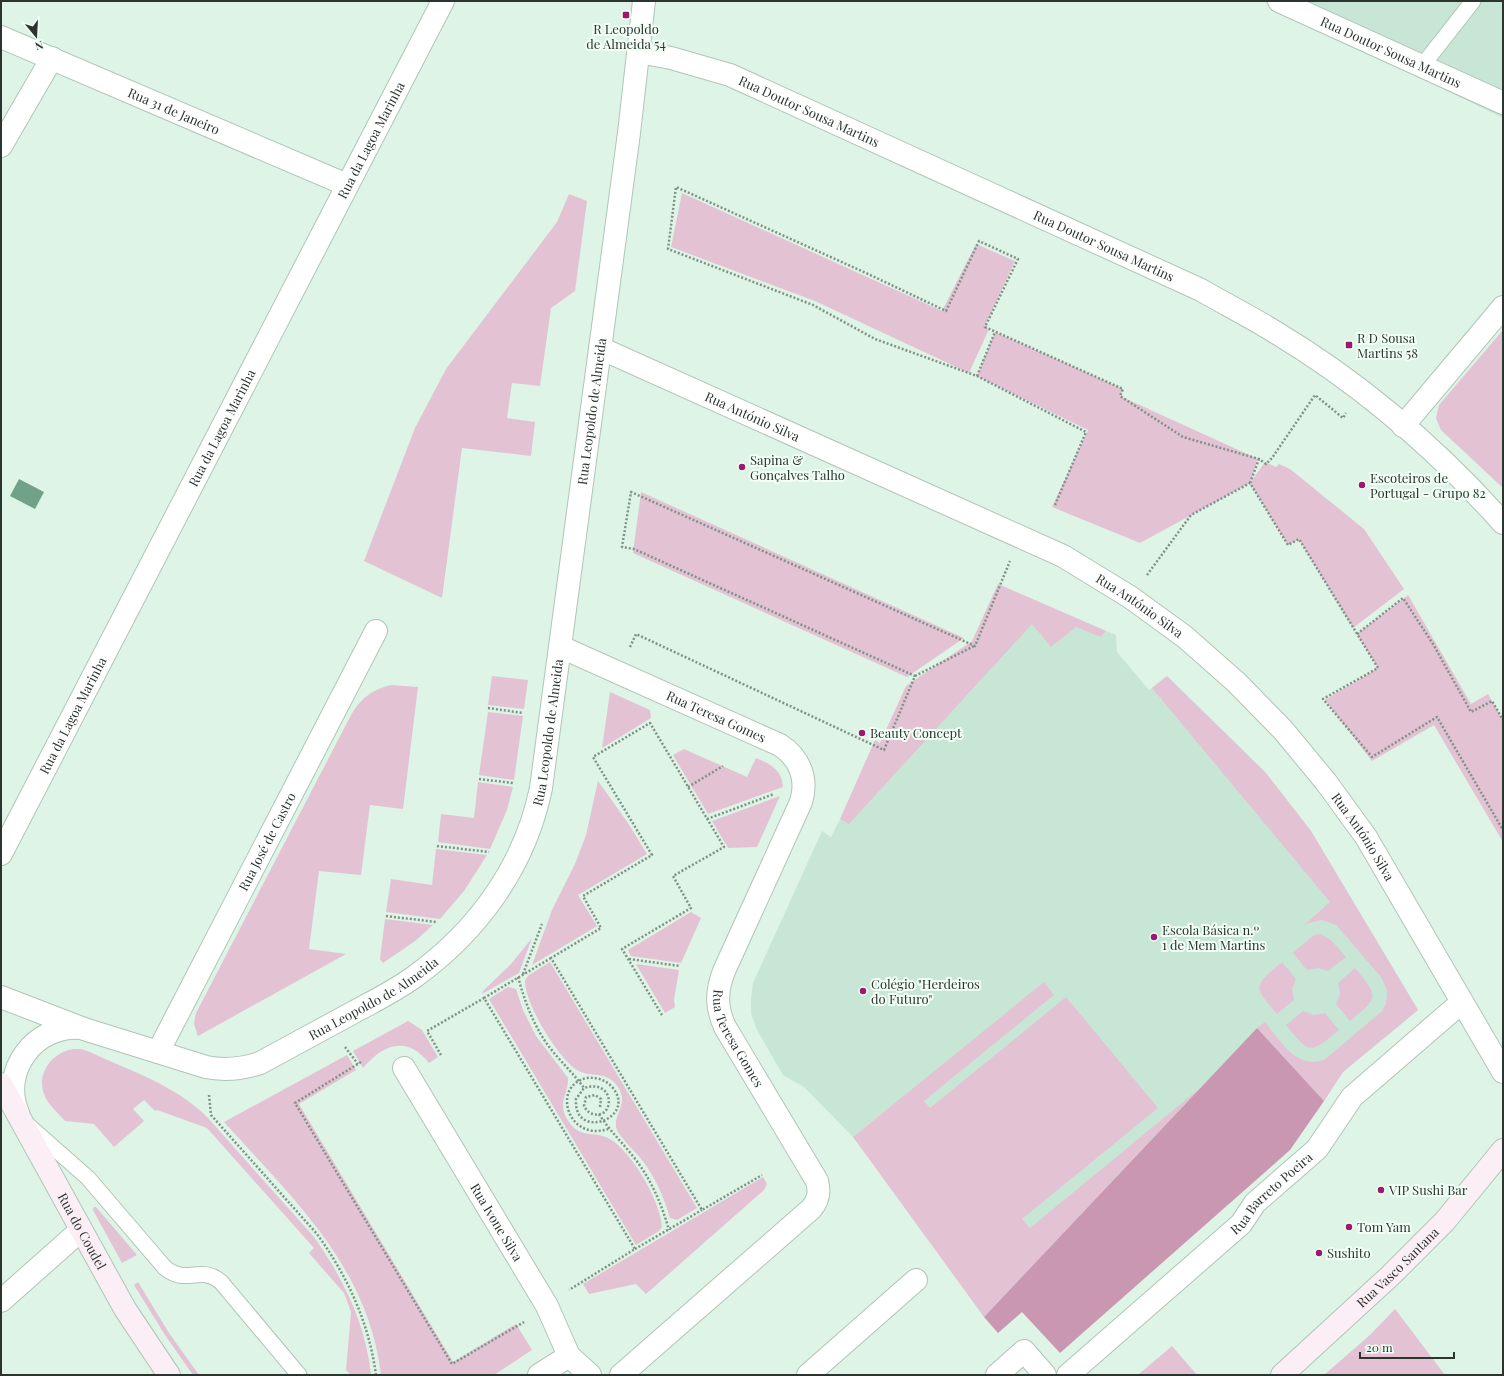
<svg xmlns="http://www.w3.org/2000/svg" width="1504" height="1376" font-family="'Playfair Display',serif">
	<style>
		.built { fill: #c8e6d5 }
		.green { fill: #e3c3d3 }
		.forest { fill: #c997b0 }
		.water { fill: #6fa286 }
		.lines { fill: none; stroke-linecap: round; stroke-linejoin: round }
		.lane-casing { stroke: #afc5b8; stroke-width: 17 }
		.street-casing { stroke: #afc5b8; stroke-width: 24 }
		.secondary-casing { stroke: #afc5b8; stroke-width: 24 }
		.path { stroke: #819187; stroke-width: 2.5; stroke-dasharray: 2 2; stroke-linecap: butt }
		.lane { stroke: #fff; stroke-width: 15 }
		.street { stroke: #fff; stroke-width: 22 }
		.secondary { stroke: #fceef5; stroke-width: 22 }
		.poi-dot { fill: #9c1a6e; stroke: #f1fff6; stroke-width: 1.5 }
		.labels { text-anchor: middle; stroke-width: 4; stroke-linejoin: round; paint-order: stroke }
		.poi-label { font-size: 13px; fill: #2b342f; stroke: #f1fff6; text-anchor: start }
		.street-label { font-size: 13px; fill: #2b342f; stroke: #f1fff6 }
	</style>
	<rect width="100%" height="100%" fill="#ddf4e6"/>
	<g class="built">
		<path d="M1263,1H1503V118Z"/>
		<path d="M1038,602L1116,635L1117,652L1149,690L1167,676L1266,773L1311,831L1418,1010L1343,1072L1324,1101L1257,1028L1033,1265L912,1090L853,1137L804,1087L783,1075L757,1030L751,1014V999L753,983L822,831L831,837L840,819Z"/>
	</g>
	<g class="green">
		<path d="M682,193L942,311L976,244L1015,261L985,326L989,329L969,373L815,301L671,247Z"/>
		<path d="M569,194L587,201L575,291L551,308L540,386L512,383L507,418L535,422L531,456L462,448L442,598L364,561L415,428L446,369L557,222Z"/>
		<path d="M1503,330V488L1441,430L1436,418L1439,405Z"/>
		<path d="M995,332L1123,389L1120,396L1258,459L1250,483L1265,462L1276,467L1279,464L1290,469L1364,529L1404,589L1353,628L1299,539L1288,545L1250,483L1140,543L1052,507L1088,430L977,376Z"/>
		<path d="M641,492L964,638L907,677L633,553Z"/>
		<path d="M998,584L1106,631L1101,637L1076,627L1051,647L1032,624L849,824L840,819L875,740L880,743L906,686L972,641Z"/>
		<path d="M1408,595L1471,704L1488,694L1503,720V842L1434,725L1372,761L1325,700L1378,668L1357,634Z"/>
		<path d="M492,676L528,680L524,709L488,705Z"/>
		<path d="M1167,676L1266,773L1311,831L1418,1010L1343,1072L1324,1101L1257,1028L1265,1022C1281,1041 1295,1069 1324,1060L1382,1011L1386,1004L1387,990L1381,977L1336,925L1322,920L1308,923L1302,927L1330,902L1152,688Z"/>
		<path d="M391,685L418,687L403,809L370,805L361,875L319,871L309,949L346,954L198,1036L194,1024L196,1013L350,717C360,699 371,690 391,685Z"/>
		<path d="M610,692L650,710L651,718L602,748Z"/>
		<path d="M488,712L523,716L514,780L479,775Z"/>
		<path d="M684,749L747,777L756,758C771,764 782,770 783,787L708,814L673,755Z"/>
		<path d="M598,781L628,823L647,854L578,895L597,926L532,965L552,910L575,864L586,835Z"/>
		<path d="M478,782L513,787L507,810L490,849L438,842L441,814L474,818Z"/>
		<path d="M780,796L757,847L728,848L712,821Z"/>
		<path d="M436,849L487,855L464,891L440,919L386,912L391,879L432,885Z"/>
		<path d="M691,912L701,918L681,963L631,956L628,950Z"/>
		<path d="M385,919L433,925L415,941L383,963L380,959Z"/>
		<path d="M1321,934L1331,940L1346,957L1328,971L1318,968L1307,970L1293,953L1314,935Z"/>
		<path d="M532,938L519,973L482,994L483,991L511,964Z"/>
		<path d="M550,962L697,1208L677,1220L670,1218C664,1197 655,1177 642,1160C636,1152 621,1139 617,1130C611,1116 630,1105 618,1087C606,1069 591,1079 577,1070C558,1058 524,1003 525,980L529,975Z"/>
		<path d="M1282,962L1296,979L1292,989L1294,1000L1277,1014C1253,986 1253,986 1282,962Z"/>
		<path d="M636,964L679,970L674,1000L675,1007L665,1013Z"/>
		<path d="M1355,968C1379,997 1379,997 1350,1021L1336,1004L1340,994L1338,983Z"/>
		<path d="M1044,982L1054,995L924,1101L930,1108L1066,997L1158,1108L1022,1219L1030,1228L1199,1089L984,1317L853,1137Z"/>
		<path d="M508,987L516,989L523,1010L536,1036L568,1078C569,1093 557,1102 567,1119C579,1140 594,1130 610,1139C632,1152 661,1202 662,1227L659,1231L636,1245L489,999Z"/>
		<path d="M1303,1011L1314,1015L1325,1013L1339,1030C1310,1054 1310,1055 1286,1025Z"/>
		<path d="M408,1021L422,1030L438,1057L429,1063C407,1035 383,1044 363,1068L353,1051Z"/>
		<path d="M73,1049H81L90,1052C130,1071 176,1085 208,1118L314,1237C343,1278 366,1324 371,1375H351L346,1370L351,1312L344,1293L309,1253L314,1248L207,1128L157,1110L155,1111L144,1100L133,1109L144,1121L114,1147L94,1124L65,1121C60,1115 53,1109 48,1102C33,1079 48,1054 73,1049Z"/>
		<path d="M347,1055L356,1070L299,1104L453,1362L516,1324L532,1350L494,1375H381C368,1266 293,1199 224,1122Z"/>
		<path d="M763,1177L767,1184L764,1190L646,1294L636,1284L589,1294L583,1284Z"/>
		<path d="M94,1207H96L137,1255L122,1263L93,1210Z"/>
		<path d="M138,1282L169,1333L199,1375H193L165,1335L134,1285Z"/>
		<path d="M1395,1309L1445,1375H1324L1370,1335Z"/>
		<path d="M1172,1346L1197,1375H1138Z"/>
	</g>
	<path class="forest" d="M1257,1028L1324,1101L1290,1150L1060,1353L1022,1312L998,1333L984,1317Z"/>
	<path class="water" d="M19,479L44,492L35,509L10,496Z"/>
	<g class="lines">
		<g class="lane-casing">
			<g id="lane">
				<path d="M1422,66L1473,1"/>
				<path d="M28,1125L88,1178L165,1268C188,1286 200,1264 221,1282L299,1375"/>
			</g>
		</g>
		<g class="street-casing">
			<g id="street">
				<path id="s1" d="M1279,1L1503,103"/>
				<path id="s2" d="M1,37L347,185"/>
				<path id="s3" d="M639,52L671,58L730,75L1201,290C1225,304 1251,317 1275,332C1360,383 1437,449 1503,523"/>
				<path d="M1,146L52,58"/>
				<path id="s4" d="M600,348L1063,556L1130,597L1185,637L1236,682L1283,730L1326,782L1366,837L1503,1072"/>
				<path d="M1403,426L1503,307"/>
				<path id="s5" d="M561,647L780,745C800,758 808,779 801,802L724,971C716,992 716,1007 725,1027L817,1181C820,1192 819,1200 811,1209L621,1375"/>
				<path id="s6" d="M1,854L443,1"/>
				<path id="s7" d="M1,997L84,1029L206,1067C226,1071 242,1069 260,1063C291,1046 323,1029 354,1012C374,1001 395,991 414,977C478,931 525,866 541,788L629,133L644,1"/>
				<path id="s8" d="M158,1052L376,631"/>
				<path id="s9" d="M404,1068L547,1306L569,1356L590,1375"/>
				<path d="M18,1113C0,1071 35,1024 81,1028"/>
				<path d="M1,1301L81,1230"/>
				<path d="M539,1375L569,1356"/>
				<path d="M808,1375L916,1280"/>
				<path d="M997,1375L1024,1351L1045,1375"/>
				<path id="s10" d="M1068,1375L1241,1224L1255,1203L1317,1149L1352,1097L1462,1002"/>
			</g>
		</g>
		<g class="secondary-casing">
			<g id="secondary">
				<path id="s11" d="M1,1084L125,1309L169,1375"/>
				<path id="s12" d="M1282,1375L1390,1276L1445,1221L1503,1150"/>
			</g>
		</g>
		<g class="path">
			<path d="M977,376L995,332"/>
			<path d="M1250,483L1259,459"/>
			<path d="M1055,505L1086,432L977,376L875,339L813,305L668,249L676,187L866,273L946,311L979,241L1018,259L985,327L1123,389L1120,396L1183,437L1259,459L1266,464L1272,458L1315,395L1343,418L1346,413"/>
			<path d="M1147,575L1191,515L1250,483L1288,545L1299,539L1378,668L1323,699L1372,757L1437,717L1503,830"/>
			<path d="M1357,634L1403,598L1433,644L1471,712L1492,701L1503,720"/>
			<path d="M630,647L636,634L884,750L915,676L634,549L622,547L631,492L975,646L1010,561"/>
			<path d="M915,676L974,646"/>
			<path d="M488,708L523,713"/>
			<path d="M479,779L513,783"/>
			<path d="M688,787L723,766"/>
			<path d="M707,819L774,794"/>
			<path d="M437,846L489,852"/>
			<path d="M386,916L436,922"/>
			<path d="M629,959L680,966"/>
			<path d="M523,974L542,924"/>
			<path d="M518,977C525,1002 534,1027 550,1048C561,1062 574,1074 584,1088"/>
			<path d="M484,998L551,958"/>
			<path d="M662,1015L622,949L691,908L673,876L724,847L650,723L593,757L652,855L583,896L601,928L551,958L702,1210L762,1175"/>
			<path d="M345,1047L358,1064"/>
			<path d="M441,1055L427,1031L484,998L635,1249L569,1290"/>
			<path d="M361,1062L295,1103L452,1364L524,1322"/>
			<path d="M209,1095L211,1115L317,1234C348,1277 369,1323 376,1375"/>
			<path d="M600,1107L601,1099L595,1095L586,1097L584,1106C586,1110 589,1113 593,1114C615,1120 616,1078 584,1088L576,1099C573,1142 639,1118 612,1087C606,1080 597,1077 587,1078C551,1085 567,1142 608,1129"/>
			<path d="M599,1114C609,1130 621,1141 632,1155C650,1177 661,1202 669,1230"/>
			<path d="M635,1249L702,1210"/>
		</g>
		<use href="#lane" class="lane"/>
		<use href="#street" class="street"/>
		<use href="#secondary" class="secondary"/>
	</g>
	<g class="poi-dot">
		<rect x="622" y="11" width="8" height="8" rx="2"/>
		<rect x="1345" y="341" width="8" height="8" rx="2"/>
		<circle cx="742" cy="467" r="4"/>
		<circle cx="1362" cy="485" r="4"/>
		<circle cx="862" cy="733" r="4"/>
		<circle cx="1154" cy="937" r="4"/>
		<circle cx="863" cy="991" r="4"/>
		<circle cx="1381" cy="1190" r="4"/>
		<circle cx="1349" cy="1227" r="4"/>
		<circle cx="1319" cy="1253" r="4"/>
	</g>
	<g class="labels">
		<g class="poi-label">
			<text x="626" y="34" text-anchor="middle">R Leopoldo<tspan x="626" dy="15">de Almeida 54</tspan></text>
			<text x="1357" y="343">R D Sousa<tspan x="1357" dy="15">Martins 58</tspan></text>
			<text x="750" y="465">Sapina &amp;<tspan x="750" dy="15">Gonçalves Talho</tspan></text>
			<text x="1370" y="483">Escoteiros de<tspan x="1370" dy="15">Portugal - Grupo 82</tspan></text>
			<text x="870" y="738">Beauty Concept</text>
			<text x="1162" y="935">Escola Básica n.º<tspan x="1162" dy="15">1 de Mem Martins</tspan></text>
			<text x="871" y="989">Colégio "Herdeiros<tspan x="871" dy="15">do Futuro"</tspan></text>
			<text x="1389" y="1195">VIP Sushi Bar</text>
			<text x="1357" y="1232">Tom Yam</text>
			<text x="1327" y="1258">Sushito</text>
		</g>
		<g class="street-label">
			<text dy="5" stroke="none"><textPath href="#s1" startOffset="123">Rua Doutor Sousa Martins</textPath></text>
			<text dy="5" stroke="none"><textPath href="#s2" startOffset="188">Rua 31 de Janeiro</textPath></text>
			<text dy="5" stroke="none"><textPath href="#s3" startOffset="181">Rua Doutor Sousa Martins</textPath></text>
			<text dy="5" stroke="none"><textPath href="#s6" startOffset="804">Rua da Lagoa Marinha</textPath></text>
			<text dy="5" stroke="none"><textPath href="#s3" startOffset="505">Rua Doutor Sousa Martins</textPath></text>
			<text dy="5" stroke="none"><textPath href="#s7" startOffset="1061">Rua Leopoldo de Almeida</textPath></text>
			<text dy="5" stroke="none"><textPath href="#s4" startOffset="167">Rua António Silva</textPath></text>
			<text dy="5" stroke="none"><textPath href="#s6" startOffset="480">Rua da Lagoa Marinha</textPath></text>
			<text dy="5" stroke="none"><textPath href="#s4" startOffset="599">Rua António Silva</textPath></text>
			<text dy="5" stroke="none"><textPath href="#s6" startOffset="156">Rua da Lagoa Marinha</textPath></text>
			<text dy="5" stroke="none"><textPath href="#s5" startOffset="170">Rua Teresa Gomes</textPath></text>
			<text dy="5" stroke="none"><textPath href="#s7" startOffset="737">Rua Leopoldo de Almeida</textPath></text>
			<text dy="5" stroke="none"><textPath href="#s4" startOffset="923">Rua António Silva</textPath></text>
			<text dy="5" stroke="none"><textPath href="#s8" startOffset="237">Rua José de Castro</textPath></text>
			<text dy="5" stroke="none"><textPath href="#s7" startOffset="402">Rua Leopoldo de Almeida</textPath></text>
			<text dy="5" stroke="none"><textPath href="#s5" startOffset="564">Rua Teresa Gomes</textPath></text>
			<text dy="5" stroke="none"><textPath href="#s10" startOffset="273">Rua Barreto Poeira</textPath></text>
			<text dy="5" stroke="none"><textPath href="#s9" startOffset="180">Rua Ivone Silva</textPath></text>
			<text dy="5" stroke="none"><textPath href="#s11" startOffset="168">Rua do Coudel</textPath></text>
			<text dy="5" stroke="none"><textPath href="#s12" startOffset="158">Rua Vasco Santana</textPath></text>
		</g>
	</g>
	<rect width="1504" height="1376" fill="none" stroke="#2b342f" stroke-width="4"/>
	<g transform="translate(36 36) rotate(162)" stroke="#f1fff6" stroke-width="3" paint-order="stroke">
	<path d="M0-3L7 15L0 10L-7 15Z" fill="#2b342f"/>
	<text y="-6" font-size="11" font-weight="bold" text-anchor="middle" fill="#2b342f">N</text>
	</g>
	<path d="M1360 1352v6h94v-6" fill="none" stroke="#2b342f" stroke-width="2"/>
	<text x="1366" y="1352" font-size="12" fill="#2b342f" stroke="#f1fff6" stroke-width="3" paint-order="stroke">20 m</text>
</svg>
